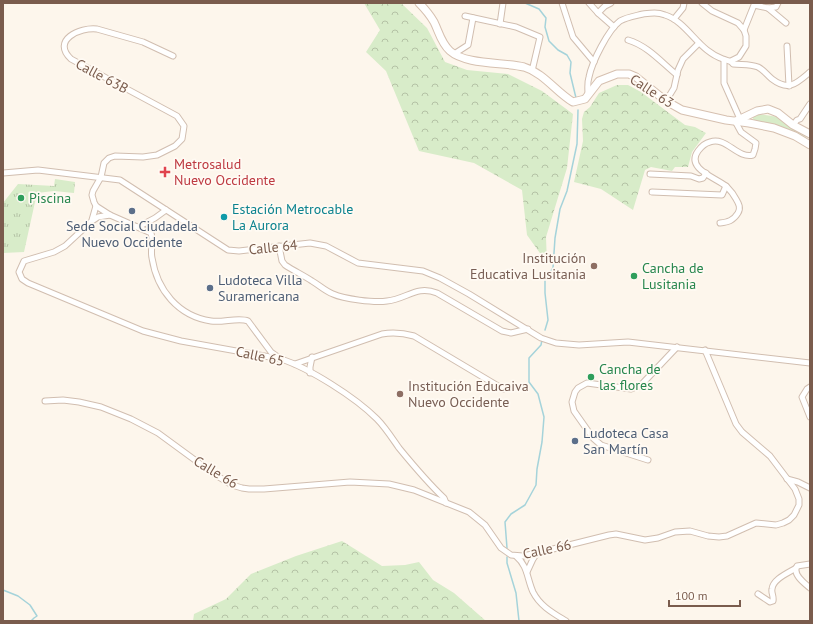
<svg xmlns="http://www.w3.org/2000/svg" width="813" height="624" font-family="'PT Sans',sans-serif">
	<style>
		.green { fill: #d8ecc9 }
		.forest { fill: url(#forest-crowns) }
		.park { fill: url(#park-tufts) }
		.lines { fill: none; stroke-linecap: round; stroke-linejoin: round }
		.stream { stroke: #a5d3da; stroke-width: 1.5 }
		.street-casing { stroke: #d1beb0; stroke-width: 7 }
		.secondary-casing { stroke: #d6c0b0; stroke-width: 9 }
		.street { stroke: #fff; stroke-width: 5 }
		.secondary { stroke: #fff; stroke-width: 7 }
		.health-dot { fill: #e0444e; stroke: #fffaf3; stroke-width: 1.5 }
		.leisure-dot { fill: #2e9e5b; stroke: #fffaf3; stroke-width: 1.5 }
		.service-dot { fill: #5c6f8a; stroke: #fffaf3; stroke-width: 1.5 }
		.culture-dot { fill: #0f9aa8; stroke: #fffaf3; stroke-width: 1.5 }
		.education-dot { fill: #8d6e63; stroke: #fffaf3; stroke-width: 1.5 }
		.labels { text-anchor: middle; stroke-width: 3.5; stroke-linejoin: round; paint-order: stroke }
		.street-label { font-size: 14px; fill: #7a5c4d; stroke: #fffaf3 }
		.health-label { font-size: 14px; fill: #be3a42; stroke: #fffaf3; text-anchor: start }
		.leisure-label { font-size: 14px; fill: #27864d; stroke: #fffaf3; text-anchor: start }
		.culture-label { font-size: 14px; fill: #0d838f; stroke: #fffaf3; text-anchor: start }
		.service-label { font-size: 14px; fill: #4e5e75; stroke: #fffaf3; text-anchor: start }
		.education-label { font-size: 14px; fill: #785e54; stroke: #fffaf3; text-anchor: end }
	</style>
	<defs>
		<pattern id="forest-crowns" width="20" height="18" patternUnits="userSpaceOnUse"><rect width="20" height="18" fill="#d8ecc9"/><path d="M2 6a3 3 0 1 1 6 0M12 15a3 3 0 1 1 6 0" fill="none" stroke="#b4c2a5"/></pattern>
		<pattern id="park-tufts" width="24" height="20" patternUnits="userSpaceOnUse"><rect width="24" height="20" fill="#d8ecc9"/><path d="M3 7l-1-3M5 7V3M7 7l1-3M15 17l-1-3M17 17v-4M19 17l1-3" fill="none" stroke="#b4c2a5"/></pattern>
	</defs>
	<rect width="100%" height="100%" fill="#fdf6ec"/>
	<path class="green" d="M759,114L778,117L807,138L804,140L754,120L752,117Z"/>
	<g class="forest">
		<path d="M364,3H401L427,28L445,62L467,70L508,74L542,91L573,114L567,168L546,237L547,263L527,235L522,190L474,163L419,151L386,71L366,52L380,30Z"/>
		<path d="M617,85H628L641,92L685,125L695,127L706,133L692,152L688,167H675L672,171L651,167L645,170L633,210L601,189L574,182L583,141L582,119L584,112L590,107L599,93Z"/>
		<path d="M342,541L382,566L405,565L419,562L433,580L454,593L486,621H193L194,614L226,599L251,574L296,556Z"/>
	</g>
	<path class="park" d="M55,179L75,182L74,193L54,191L37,193L24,252L3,253V203L18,184L54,186Z"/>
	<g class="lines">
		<g class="stream">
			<path d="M525,3L539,9L546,18L545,27L549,41L558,50L567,55L571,62L570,73L576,98"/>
			<path d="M545,330L548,320L545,293V279L553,268L555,238L560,209L567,191L577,144L578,110"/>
			<path d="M507,548L505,522L511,514L525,505L536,485L537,469L542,442L544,417L538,394L529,382V358L541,345L542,340"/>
			<path d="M507,557V563L516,593L519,621"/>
			<path d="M3,590L18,596L30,605L37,616L34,618L31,621"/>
		</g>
		<g class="street-casing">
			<g id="street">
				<path d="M562,3L573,37L594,62"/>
				<path d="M589,3L598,13L614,27"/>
				<path d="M702,3L712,11L738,23L744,30L746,36V46L739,57L731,61"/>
				<path d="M768,8L786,23"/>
				<path d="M598,13L605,6L611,3"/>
				<path d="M465,16L516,27L540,37L532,71"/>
				<path d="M674,19L683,8L684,3"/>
				<path d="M500,24L503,3"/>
				<path d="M744,30L754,5L768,8L776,7L778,3"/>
				<path d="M628,40C648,46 661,62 677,75"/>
				<path d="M787,46L789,86"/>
				<path d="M454,54L468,45L473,18"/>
				<path d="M173,56L143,42L97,29C80,27 51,40 71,59L177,116L184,126L182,139L175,146L157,155L143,157L115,156L109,158L104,163L101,177L93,191L92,195L94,202L96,206L110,215L151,233C154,242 150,249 152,258C157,290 178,316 211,321C222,323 239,317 248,321L271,352L281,359"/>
				<path d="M724,60V83L740,119"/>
				<path d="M588,95C588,89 587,83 589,77C592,62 608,30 620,21C627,17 635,16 643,14C651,13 657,12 665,15C682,20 693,39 707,50C712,54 717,57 723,59C727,61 731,60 733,64C742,65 750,64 758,67C764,70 767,75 772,79C789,92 797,83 810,72"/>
				<path d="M666,101L674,88L678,70L683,59L699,43"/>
				<path d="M793,125L797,120L800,119L810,104"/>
				<path d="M3,173L38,170L120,180L228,250L239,251L310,243L326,246L358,263L423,271L440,278L469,294L541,338L556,343L579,345L628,342L810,363"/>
				<path d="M650,174L691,176L699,179L703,178L706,173"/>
				<path d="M652,192L722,195L726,186"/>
				<path d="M110,215L98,217L92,221L65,246L54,252L24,261L19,272L22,279L28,283L143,331L181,341L281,359C309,368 355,397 377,419C385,427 392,438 399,448C413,465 428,483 444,498L446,503"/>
				<path d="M92,220L96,206"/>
				<path d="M720,223C728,222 733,221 738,213C741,208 739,204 736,199C734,195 731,191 727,187C717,178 685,169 698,151C701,147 705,143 710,142C726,136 737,159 753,155L755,149L756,143L741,132L735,121"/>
				<path d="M138,227L155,218L166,210"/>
				<path d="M279,246L282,261L285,265C294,271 303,275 312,281C319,285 325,291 333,294C344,299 374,303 387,301C407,299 416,285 437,293L502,331L511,333L528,329"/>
				<path d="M295,364L382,334C394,332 403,333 414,336L503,389"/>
				<path d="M310,373V367L312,357"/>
				<path d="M810,387L807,389L802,397L810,417"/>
				<path d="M45,401L63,400L79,402L101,407L131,419L158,433L214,474L232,485L242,488L249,489H264L350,482L389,484L414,490L469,512L485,525L501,548L511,555L523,556L537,553L609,535L616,534L645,540L658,538L675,532L690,531L708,536L719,537L727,536L756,523L776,525L783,523L789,520L794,515L799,505V499L795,489L770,456L742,432L736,424L705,350"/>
				<path d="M648,460L601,445L593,438L574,411L572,402L575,392L578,388L587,383L631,389L641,385L677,347"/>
				<path d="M787,479L798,482L810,488"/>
				<path d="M516,556C528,566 527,579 533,592C540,606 553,613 566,621"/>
				<path d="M810,564L797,566C792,574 804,583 810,588"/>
				<path d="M527,572L533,559L537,553"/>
				<path d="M758,594L770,602L773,601C774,596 771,593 772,589C773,579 788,573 796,568"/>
			</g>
		</g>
		<g class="secondary-casing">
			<g id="secondary">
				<path d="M419,3C425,9 430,15 434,22C439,32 441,43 450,51C466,65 503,62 524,67C544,73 556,92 573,102L585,99L599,81L617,74H629L636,77L666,101L682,110L726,120L749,123L774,128L795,136L810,145"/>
				<path d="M736,121L757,111L768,109L778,113L793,125L810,134"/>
			</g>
		</g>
		<use href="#street" class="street"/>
		<use href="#secondary" class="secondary"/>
	</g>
	<path class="health-dot" d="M163 166h4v4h4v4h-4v4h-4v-4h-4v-4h4z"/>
	<g class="leisure-dot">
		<circle cx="21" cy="198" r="4"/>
		<circle cx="634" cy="276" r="4"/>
		<circle cx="591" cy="377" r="4"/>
	</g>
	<g class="service-dot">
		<circle cx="132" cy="211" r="4"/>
		<circle cx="210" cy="288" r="4"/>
		<circle cx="575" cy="441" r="4"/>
	</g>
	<circle class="culture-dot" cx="224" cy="217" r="4"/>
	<g class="education-dot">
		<circle cx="594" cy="266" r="4"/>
		<circle cx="400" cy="394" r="4"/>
	</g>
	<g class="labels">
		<g class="street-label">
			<text transform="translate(102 76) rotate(28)" y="5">Calle 63B</text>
			<text transform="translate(652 91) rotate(33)" y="5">Calle 63</text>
			<text transform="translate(273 247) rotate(-6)" y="5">Calle 64</text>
			<text transform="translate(260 356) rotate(12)" y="5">Calle 65</text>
			<text transform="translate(216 472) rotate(31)" y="5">Calle 66</text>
			<text transform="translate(547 549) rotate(-12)" y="5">Calle 66</text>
		</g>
		<g class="health-label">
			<text x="174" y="169">Metrosalud<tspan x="174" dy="16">Nuevo Occidente</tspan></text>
		</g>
		<g class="leisure-label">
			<text x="29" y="203">Piscina</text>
			<text x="642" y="273">Cancha de<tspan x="642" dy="16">Lusitania</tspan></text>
			<text x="599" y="374">Cancha de<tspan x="599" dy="16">las flores</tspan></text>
		</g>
		<g class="culture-label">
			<text x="232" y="214">Estación Metrocable<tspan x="232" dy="16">La Aurora</tspan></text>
		</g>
		<g class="service-label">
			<text x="132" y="231" text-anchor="middle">Sede Social Ciudadela<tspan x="132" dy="16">Nuevo Occidente</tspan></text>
			<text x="218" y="285">Ludoteca Villa<tspan x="218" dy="16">Suramericana</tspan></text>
			<text x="583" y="438">Ludoteca Casa<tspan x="583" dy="16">San Martín</tspan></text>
		</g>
		<g class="education-label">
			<text x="586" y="263">Institución<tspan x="586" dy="16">Educativa Lusitania</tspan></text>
			<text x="408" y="391" text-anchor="start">Institución Educaiva<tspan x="408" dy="16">Nuevo Occidente</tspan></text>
		</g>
	</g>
	<rect width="813" height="624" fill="none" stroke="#7a5c4d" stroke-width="8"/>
	<path d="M669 600v6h71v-6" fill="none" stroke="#7a5c4d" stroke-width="2"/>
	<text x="675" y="600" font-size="12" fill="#7a5c4d" stroke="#fffaf3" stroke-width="3" paint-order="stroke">100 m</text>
</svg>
